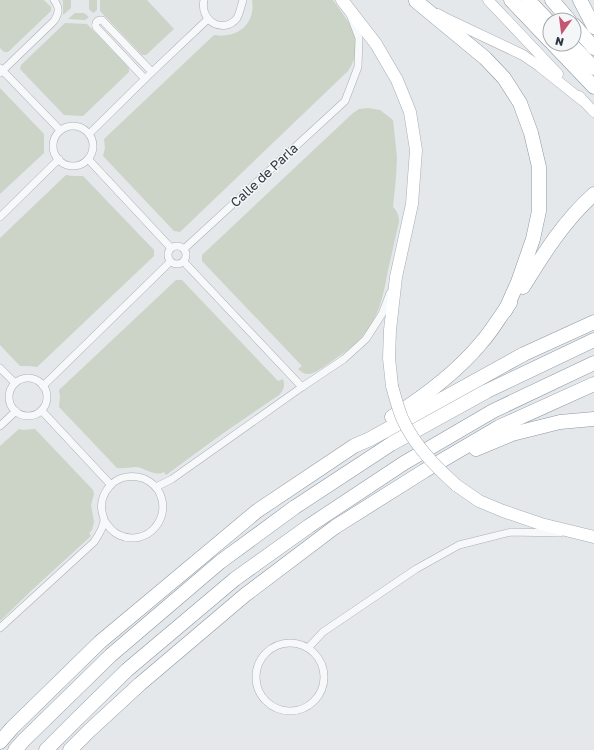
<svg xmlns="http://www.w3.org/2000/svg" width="594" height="750" font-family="'Golos Text',sans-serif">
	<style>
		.green { fill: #cbd4c6 }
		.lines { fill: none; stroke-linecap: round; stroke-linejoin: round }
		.street-casing { stroke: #a9afb5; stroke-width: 8 }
		.secondary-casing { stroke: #a9afb5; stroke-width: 11 }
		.primary-casing { stroke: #a5adb6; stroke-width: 13 }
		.highway-casing { stroke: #8d97a1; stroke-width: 15 }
		.street { stroke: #f7f8f9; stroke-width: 7 }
		.secondary { stroke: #fff; stroke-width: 10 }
		.primary { stroke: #fff; stroke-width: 12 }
		.highway { stroke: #fff; stroke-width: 14 }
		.primary-bridge-casing { stroke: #a5adb6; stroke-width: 13; stroke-linecap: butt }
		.primary-bridge { stroke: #fff; stroke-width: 12 }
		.labels { text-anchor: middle; stroke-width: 3; stroke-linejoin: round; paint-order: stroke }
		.street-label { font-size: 13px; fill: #2d3742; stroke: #f4f6f8 }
	</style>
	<rect width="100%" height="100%" fill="#e4e8eb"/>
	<g class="green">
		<path d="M0,0H44L51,7V11L8,52H4L0,48Z"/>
		<path d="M62,0H71V8L63,15V1Z"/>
		<path d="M89,0H97V10L93,13L89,9Z"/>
		<path d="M100,0H147L174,29L146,55H142L100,11Z"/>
		<path d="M252,0H333C350,24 367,42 348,71L180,232L174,231L103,156L105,148L104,139L214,35C237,39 256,24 252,0Z"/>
		<path d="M75,13H84L89,17L85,20L68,19Z"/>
		<path d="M65,23L87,24L129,68V72L83,116L64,115L20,69L21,65Z"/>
		<path d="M0,88L44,134V153L0,194Z"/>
		<path d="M368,108L380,110L393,120L397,157L396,177L393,207C397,211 399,215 399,222C395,238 392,254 388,270C384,292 380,315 365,333C354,347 339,356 325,366C315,372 308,379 298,369L302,366L202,261V255L353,113L359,109Z"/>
		<path d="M66,175L72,176H83L154,250V256L37,367L29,366H20L0,345V238Z"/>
		<path d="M176,280H182L278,381L283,379C285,385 284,390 279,395L222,434L166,475L164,472C154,477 146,468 136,467C130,467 123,469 117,468L59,407L60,397L59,390Z"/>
		<path d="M19,429L23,430L35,429L93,490L94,494L91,505L94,522L92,530L89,533L91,536L33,589L0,621V446Z"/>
	</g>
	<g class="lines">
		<g class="street-casing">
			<g id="street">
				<path d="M204,0C199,21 224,35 237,18C240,13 241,6 243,0"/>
				<path d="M0,68L60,130"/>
				<path d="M0,73L54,21C59,13 60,8 54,0"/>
				<path d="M145,79L96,27C95,24 96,21 100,20H102L152,72"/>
				<circle cx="73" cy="146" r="20"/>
				<path d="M89,134L152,72L208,19"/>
				<path d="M88,159L171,248"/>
				<path d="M0,217L59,159"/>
				<circle cx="177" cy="255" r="9"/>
				<path d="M184,249L345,101L358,67L359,38L351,17"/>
				<path d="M184,262L302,387"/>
				<path d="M0,368L15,383"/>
				<circle cx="28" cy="397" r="19"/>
				<path d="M43,386L170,262"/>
				<path d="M42,411L111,485"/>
				<path d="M0,426L16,411"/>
				<path d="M156,487L172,479L302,387L344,359L366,339L382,314L390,293"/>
				<path d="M0,628L94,542C98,536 104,527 104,520C104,517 102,514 102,511C100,502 104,492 110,486C117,478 128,475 138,477C146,478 154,484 158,490C174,517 147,548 119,535C112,532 108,526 104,520"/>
				<circle cx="290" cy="677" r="34"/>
				<path d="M308,648L323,632L416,569L459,545L511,532L560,533"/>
			</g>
		</g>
		<g class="secondary-casing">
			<g id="secondary">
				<path d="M488,0L558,74"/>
				<path d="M438,14L447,19L523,55L539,66L583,101"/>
				<path d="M579,96L594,112"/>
			</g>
		</g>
		<g class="primary-casing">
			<g id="primary">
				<path d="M342,0L376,44L397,80L410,112L416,150L412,204L396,277L390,330L389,358L392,386"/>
				<path d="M456,485L479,501L503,511L541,524L594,537"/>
			</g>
		</g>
		<g class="highway-casing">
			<g id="highway">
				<path d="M511,0L550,41"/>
				<path d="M528,0L550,23"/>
				<path d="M552,0L569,20"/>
				<path d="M580,0L594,27"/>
				<path d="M416,1L485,58L504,78L520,103L531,133L539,167V211L533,239L518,282L505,311"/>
				<path d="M574,25L594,48"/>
				<path d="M553,44L594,87"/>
				<path d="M571,44L594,68"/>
				<path d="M523,287C544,253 564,221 594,194"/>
				<path d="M392,417C425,396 456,373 481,343C492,331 500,316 510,303"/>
				<path d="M476,449L512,434L560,422L594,419"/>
				<path d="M0,742L12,728L100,642L257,511L354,446L370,439L524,354L594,322"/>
				<path d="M15,750L24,740L111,655L220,562L295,507L391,444L487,391L594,340"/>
				<path d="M46,750L77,719L127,670L235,579L309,526L404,463L493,411L594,363"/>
				<path d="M70,750L90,730L140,684L245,595L335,527L424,471L499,427L594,384"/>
			</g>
		</g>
		<use href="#street" class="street"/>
		<use href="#secondary" class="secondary"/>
		<use href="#primary" class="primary"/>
		<use href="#highway" class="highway"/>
		<g class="primary-bridge-casing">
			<path id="primary-bridge" d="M392,386C395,397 398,408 402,418C414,445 435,466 456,485"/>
		</g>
		<use href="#primary-bridge" class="primary-bridge"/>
	</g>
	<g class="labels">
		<g class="street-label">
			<text transform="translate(264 175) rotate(-43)" y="5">Calle de Parla</text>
		</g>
	</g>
	<g transform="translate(562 32) rotate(194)"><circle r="19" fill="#f4f6f8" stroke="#a4aaaf"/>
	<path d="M0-3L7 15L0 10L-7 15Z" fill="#c45573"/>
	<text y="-6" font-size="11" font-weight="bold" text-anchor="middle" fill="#2d3742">N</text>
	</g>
</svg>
